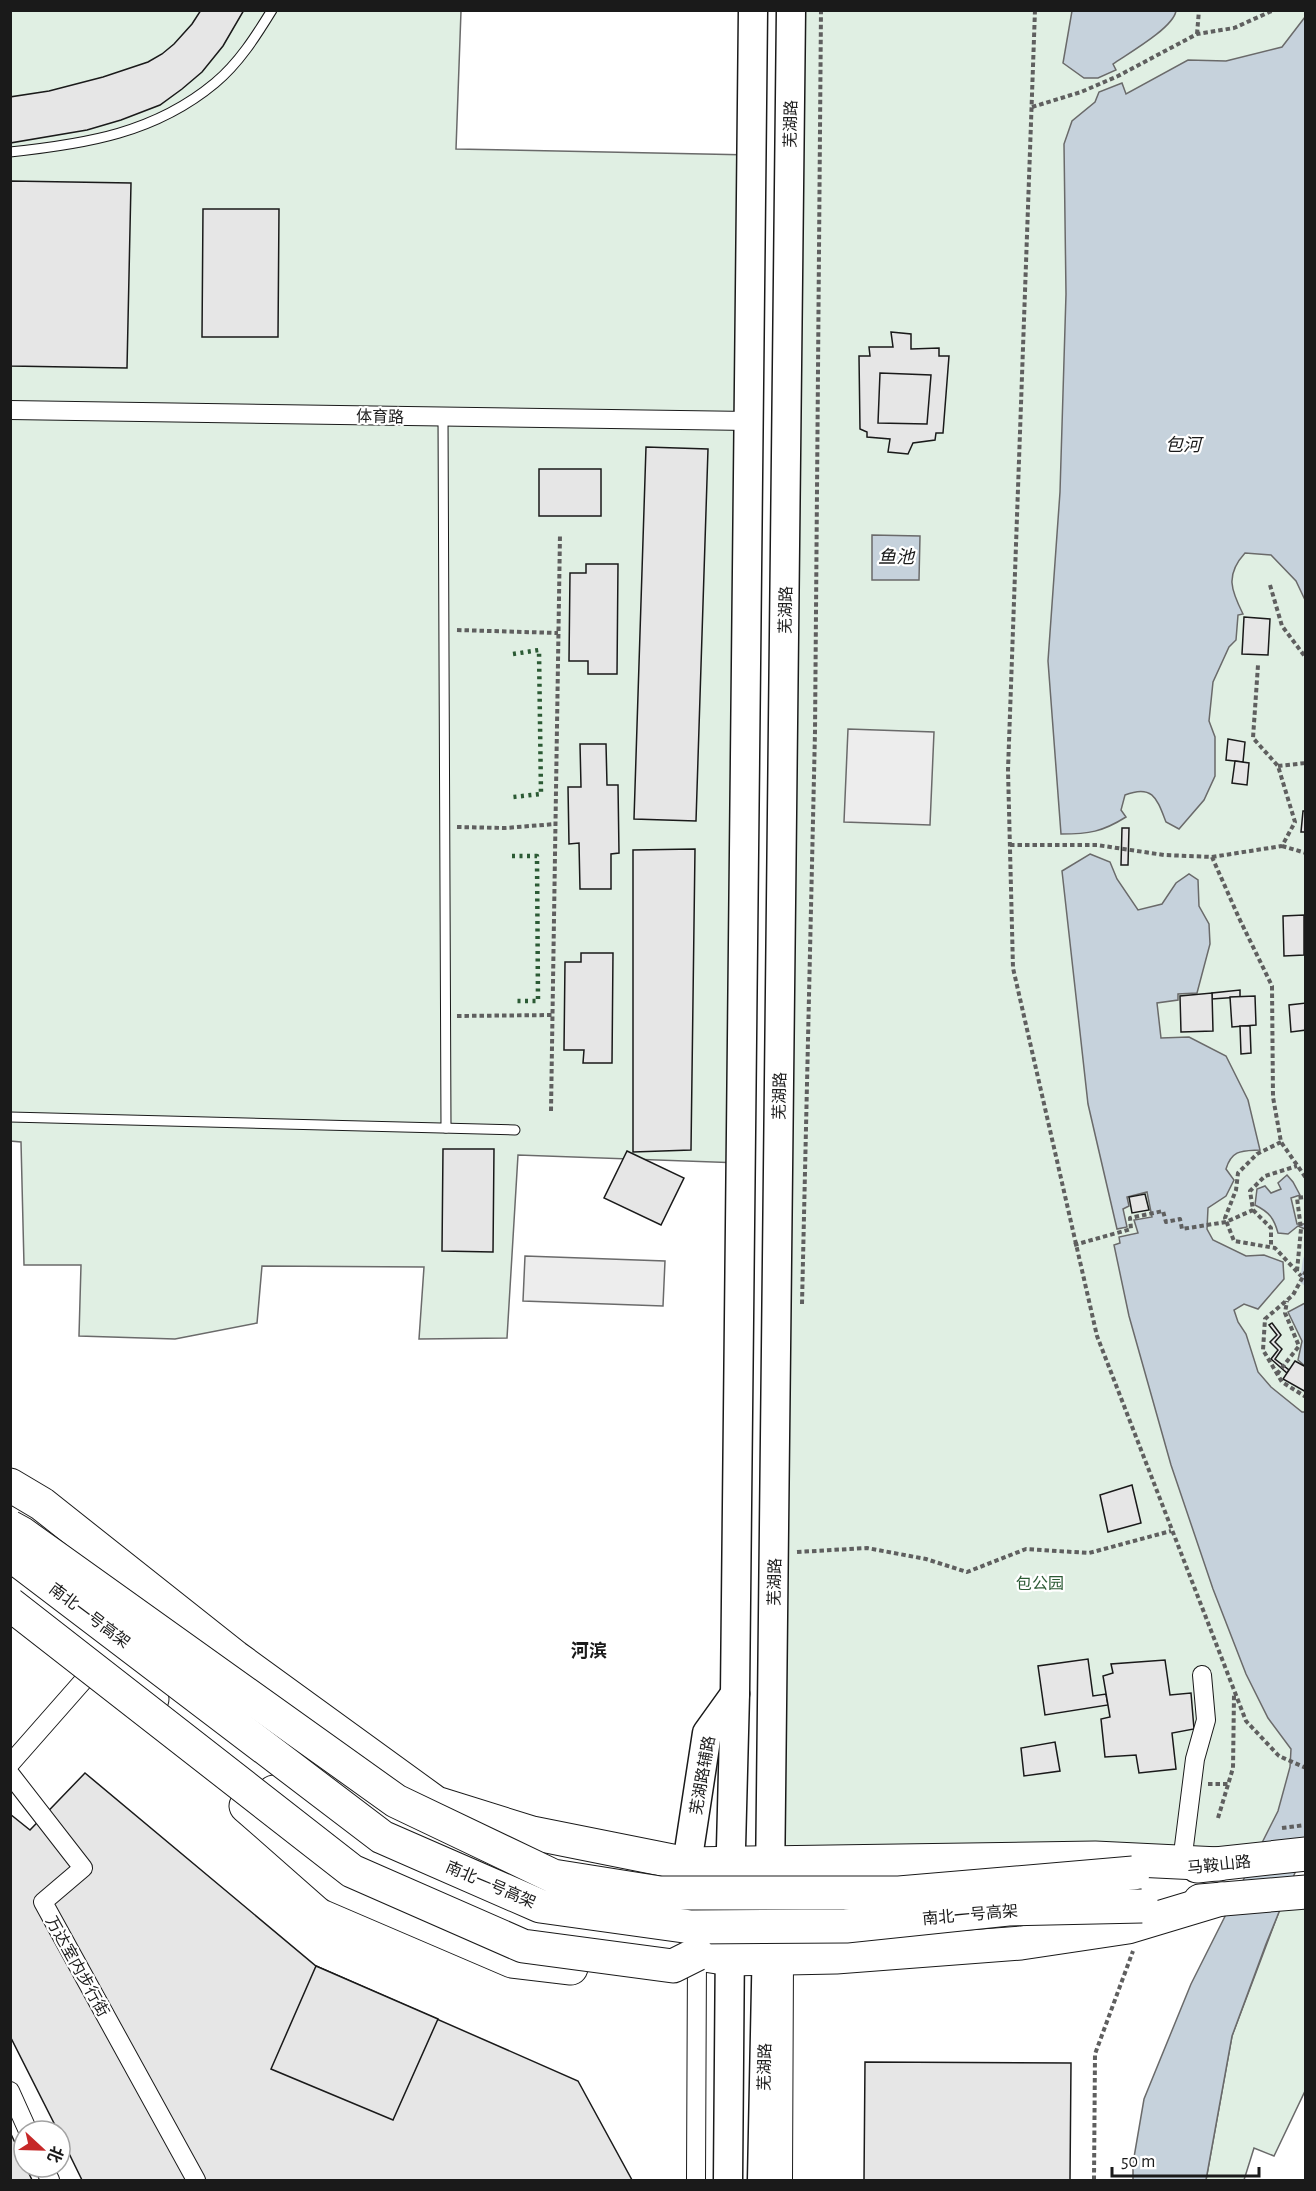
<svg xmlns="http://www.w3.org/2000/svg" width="1316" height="2191" font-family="'Alegreya Sans','Noto Sans SC',sans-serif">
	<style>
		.green { fill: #e0efe3; stroke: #6a6a6a; stroke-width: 1.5 }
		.parking { fill: #ededed; stroke: #6a6a6a; stroke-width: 1.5 }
		.water { fill: #c6d2dc; stroke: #6a6a6a; stroke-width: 1.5 }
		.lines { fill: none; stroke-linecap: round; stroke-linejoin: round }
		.stream { stroke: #c6d2dc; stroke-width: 6 }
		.building { fill: #e6e6e6; stroke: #1a1a1a; stroke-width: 1.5 }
		.lane-casing { stroke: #1a1a1a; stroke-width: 11 }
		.street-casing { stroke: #1a1a1a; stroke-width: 20 }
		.primary-casing { stroke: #1a1a1a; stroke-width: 31 }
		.highway-casing { stroke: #1a1a1a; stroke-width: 35 }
		.path { stroke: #5f5f5f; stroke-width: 4; stroke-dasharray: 4.5 3; stroke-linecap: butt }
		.lane { stroke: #fff; stroke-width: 9 }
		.street { stroke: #fff; stroke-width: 18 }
		.primary { stroke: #fff; stroke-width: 28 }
		.highway { stroke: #fff; stroke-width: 33 }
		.highway-bridge-casing { stroke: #1a1a1a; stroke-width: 35; stroke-linecap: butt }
		.highway-bridge { stroke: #fff; stroke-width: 33 }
		.hedge { stroke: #2b5a34; stroke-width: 4.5; stroke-dasharray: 3 4.5; stroke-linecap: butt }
		.labels { text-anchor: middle; stroke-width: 4.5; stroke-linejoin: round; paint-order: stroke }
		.street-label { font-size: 16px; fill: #1a1a1a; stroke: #fff }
		.park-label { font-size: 16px; fill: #2b5a34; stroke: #fff }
		.water-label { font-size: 18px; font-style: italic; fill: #1a1a1a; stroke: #fff }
		.neighbourhood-label { font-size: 18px; font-weight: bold; fill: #1a1a1a; stroke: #fff }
	</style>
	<rect width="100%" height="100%" fill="#fff"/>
	<g class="green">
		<path d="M10,11H461L456,149L752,155L741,1163L518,1155L507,1338L419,1339L424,1267L262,1266L257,1323L175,1339L79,1336L81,1265H24L21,1142L10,1141Z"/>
		<path d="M791,11H1305V1854L771,1863Z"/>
		<path d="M1305,1892V2091L1274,2156L1254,2148L1244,2180H1206L1232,2036L1286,1893Z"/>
	</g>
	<g class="parking">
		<path d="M848,729L934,732L930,825L844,822Z"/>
		<path d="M525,1256L665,1261L663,1306L523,1301Z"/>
	</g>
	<g class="water">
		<path d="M1072,11V10L1176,11C1173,28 1129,53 1113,64L1116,70L1098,78H1084L1063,63Z"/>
		<path d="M1305,17V600L1296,581L1271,555L1245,553C1225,575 1231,590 1243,614L1238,615L1236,640L1229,647L1213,682L1209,721L1215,737V776L1204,800L1179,829L1166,822C1157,799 1153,784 1125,795L1121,810L1126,817C1102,832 1089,834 1061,834L1048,661L1060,492L1066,294L1064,144L1072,121L1095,102L1099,92L1122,83L1126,94L1188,60L1226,61L1282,47Z"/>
		<path d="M872,535L920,536L919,580H872Z"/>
		<path d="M1090,854L1110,862L1117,879L1138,910L1162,904L1176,883L1189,874L1198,880L1199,906L1209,924L1210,944L1197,993L1178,994V1000L1157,1003L1161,1038L1189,1037L1226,1056L1248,1100L1260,1150C1243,1151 1232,1149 1226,1169L1234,1180L1226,1196L1208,1208L1207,1229L1213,1240L1246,1256L1264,1255L1283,1262L1284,1279L1258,1309L1244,1304L1234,1310L1238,1322L1246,1334L1258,1372L1271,1387L1302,1412H1305V1848L1266,1944L1232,2036L1206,2180H1133V2163L1144,2099L1191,1984L1278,1811L1290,1767L1291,1749L1268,1718L1246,1674L1213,1589L1171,1465L1129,1316L1114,1245L1120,1243L1119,1237L1138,1233L1134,1220L1152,1217L1147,1192L1127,1197L1129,1206L1123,1209L1127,1227L1117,1229L1088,1104L1062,871Z"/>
		<path d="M1287,1175L1293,1182L1300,1195L1291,1198L1297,1224H1305V1206V1229L1298,1226L1288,1234L1278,1233C1274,1218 1269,1212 1255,1205L1257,1189L1265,1186L1271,1193L1281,1189L1278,1183Z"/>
		<path d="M1305,1303V1366L1298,1360L1302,1341L1288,1312Z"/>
	</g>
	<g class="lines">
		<path class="stream" d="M1306,1259L1303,1281L1306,1283"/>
	</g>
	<g class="building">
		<path d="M201,10H244L223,46L202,72L182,89L160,105L121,120L87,130L10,143V97L49,91L103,77L148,62L162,54L174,44L192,24Z"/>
		<path d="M10,181L131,183L127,368L10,366Z"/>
		<path d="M203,209H279L278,337H202Z"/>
		<path d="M891,332L911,334V349L939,348V356H949L943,433H936L935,440L913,443L908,454L888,452L890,439L867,437V432L860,429L859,356H870L869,347H893Z"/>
		<path d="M880,373L931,375L927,424L878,423Z"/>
		<path d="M646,447L708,449L696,821L634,819Z"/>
		<rect x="539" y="469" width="62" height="47"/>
		<path d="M586,564H618L617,674H588V661H569L570,573H586Z"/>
		<path d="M1244,617L1270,619L1268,655L1242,654Z"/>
		<path d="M1228,739L1245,742L1243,762L1226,760Z"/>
		<path d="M580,744H606L607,785H618L619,853L611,854V889H580L579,843L569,844L568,787H581Z"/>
		<path d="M1235,761L1249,763L1247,785L1232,783Z"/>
		<path d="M1303,811H1306V832H1301Z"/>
		<path d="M1122,828H1129L1128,865H1121Z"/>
		<path d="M695,849L691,1150L633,1152V850Z"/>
		<path d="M1304,915V955L1284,956L1283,916Z"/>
		<path d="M581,953H613L612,1063H583L584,1050H564L565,962H581Z"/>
		<path d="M1240,990V997L1212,999V993Z"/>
		<path d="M1212,993L1213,1031L1181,1032L1180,996Z"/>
		<path d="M1255,996L1256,1025L1232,1027L1230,997Z"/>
		<path d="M1306,1003V1030L1291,1032L1289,1005Z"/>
		<path d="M1240,1026H1250L1251,1053L1241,1054Z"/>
		<path d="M443,1149H494L493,1252L442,1251Z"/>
		<path d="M627,1151L684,1178L661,1225L604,1198Z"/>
		<path d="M1145,1194L1149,1210L1132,1213L1129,1197Z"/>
		<path d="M1272,1323L1281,1335L1275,1342L1282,1349L1275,1359L1289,1370L1287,1373L1271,1359L1278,1350L1270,1342L1277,1335L1269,1325Z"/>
		<path d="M1295,1361L1306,1367V1392L1283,1379Z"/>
		<path d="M1132,1485L1141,1523L1108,1532L1100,1495Z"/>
		<path d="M1088,1659L1093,1696L1106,1694L1108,1705L1045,1715L1038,1666Z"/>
		<path d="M1165,1660L1170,1695L1191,1693L1194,1729L1172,1733L1176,1769L1139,1773L1136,1755L1105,1757L1101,1719L1110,1717L1103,1676L1113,1673L1111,1664Z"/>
		<path d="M1055,1742L1060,1771L1024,1776L1021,1748Z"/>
		<path d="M85,1773L316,1966L578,2081L632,2180H82L60,2135V2131H58L10,2036V1814L30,1830Z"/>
		<path d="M316,1966L438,2019L393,2120L271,2069Z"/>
		<path d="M865,2062L1071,2063L1070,2180H864Z"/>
		<path d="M10,2132L24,2162V2167H26L32,2180H10Z"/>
	</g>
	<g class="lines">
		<g class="lane-casing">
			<g id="lane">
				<path d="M10,152C86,144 155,133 215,83C239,63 256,36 272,10"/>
				<path d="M443,417L446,1128"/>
				<path d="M10,1117L515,1130"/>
			</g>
		</g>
		<g class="street-casing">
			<g id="street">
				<path d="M10,410L749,421"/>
				<path d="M10,1764L98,1664"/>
				<path d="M10,1774L83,1868L43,1902L196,2180"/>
				<path d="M1182,1862L1195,1759L1206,1720L1202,1675"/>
				<path d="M10,2091L28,2131"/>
				<path d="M44,2167L50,2180"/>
				<path d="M696,2180L697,1954"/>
				<path d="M783,2180L784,1958"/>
			</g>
		</g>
		<g class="primary-casing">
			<g id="primary">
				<path d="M687,1864L707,1733L735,1694"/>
				<path d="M770,1885L791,10"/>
				<path d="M730,1886L735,1694L753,10"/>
				<path d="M728,2180L730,1938"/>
				<path d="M762,2180L767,1937"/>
			</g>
		</g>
		<g class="highway-casing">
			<g id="highway">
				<path d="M10,1485L42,1504L235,1657L436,1803L532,1833L687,1864L1095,1858L1219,1864"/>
				<path d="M10,1580L106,1656L152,1699"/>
				<path d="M274,1792L365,1856L514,1925L730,1959L836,1957L1021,1943L1128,1927L1221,1899"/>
				<path d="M246,1806L337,1886L512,1961L571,1968"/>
				<path d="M1197,1866L1306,1854"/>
				<path d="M1200,1901L1306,1892"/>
			</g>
		</g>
		<g class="path">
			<path d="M1035,10L1008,770L1013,968L1097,1336L1246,1721L1279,1756L1306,1768"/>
			<path d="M1197,34L1199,10"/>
			<path d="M1032,107L1081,92L1118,76L1197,34L1234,28L1274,10"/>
			<path d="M1270,585L1282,626L1306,658"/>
			<path d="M457,630L558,633"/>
			<path d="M1306,706V707"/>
			<path d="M1278,766L1306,763"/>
			<path d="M457,827L505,828L555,824"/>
			<path d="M1010,845H1097L1164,855L1212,857L1239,918L1272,986L1273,1097L1281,1142L1306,1178"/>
			<path d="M1282,846L1306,853"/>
			<path d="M1212,857L1282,846L1295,822L1278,766L1253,738L1258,665"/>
			<path d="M457,1016L553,1015"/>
			<path d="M551,1111L560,534"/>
			<path d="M1281,1142L1257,1154L1238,1173L1236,1190L1225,1218L1234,1241L1275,1248L1301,1276"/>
			<path d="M1253,1210L1271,1228V1247"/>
			<path d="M1074,1245L1131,1229L1130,1218L1163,1211L1166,1222L1180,1219L1182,1229L1226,1222L1253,1210L1250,1191L1265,1176L1297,1166"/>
			<path d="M1297,1271L1301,1229L1297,1198L1306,1197"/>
			<path d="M1306,1271L1293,1295L1265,1319L1263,1350L1282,1382L1306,1397"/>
			<path d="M802,1304L815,732L821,10"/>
			<path d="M1277,1374L1299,1346L1285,1313L1287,1301"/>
			<path d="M797,1552L867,1548L926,1559L967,1572L1026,1549L1089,1553L1171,1531"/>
			<path d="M1208,1784H1228"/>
			<path d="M1218,1818L1233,1768L1234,1695"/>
			<path d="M1282,1828L1306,1825"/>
			<path d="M1094,2180L1095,2054L1133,1951"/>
		</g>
		<use href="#lane" class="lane"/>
		<use href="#street" class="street"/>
		<use href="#primary" class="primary"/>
		<use href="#highway" class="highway"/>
		<g class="highway-bridge-casing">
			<g id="highway-bridge">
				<path d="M10,1527L21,1533L396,1801L553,1876L660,1893H899L1133,1873"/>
				<path d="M10,1554L382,1837L540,1906L691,1927L846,1926L1008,1909L1142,1906"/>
				<path d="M10,1604L352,1871L523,1946L673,1966L697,1954"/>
			</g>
		</g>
		<use href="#highway-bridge" class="highway-bridge"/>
		<g class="hedge">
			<path d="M513,654L539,650L541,794L513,797"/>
			<path d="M512,856H537L538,1001H513"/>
		</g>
	</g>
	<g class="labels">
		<g class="street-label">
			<text transform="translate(790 124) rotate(-89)" y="6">芜湖路</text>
			<text transform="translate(380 416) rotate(1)" y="6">体育路</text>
			<text transform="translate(785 610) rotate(-89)" y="6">芜湖路</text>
			<text transform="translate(779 1096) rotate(-89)" y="6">芜湖路</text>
			<text transform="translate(774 1582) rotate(-89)" y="6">芜湖路</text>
			<text transform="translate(90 1615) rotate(37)" y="6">南北一号高架</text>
			<text transform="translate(702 1775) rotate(-80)" y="6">芜湖路辅路</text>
			<text transform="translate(1219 1864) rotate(-6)" y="6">马鞍山路</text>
			<text transform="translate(491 1884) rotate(23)" y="6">南北一号高架</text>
			<text transform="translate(970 1914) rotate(-5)" y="6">南北一号高架</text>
			<text transform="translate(78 1966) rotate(61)" y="6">万达室内步行街</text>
			<text transform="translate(764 2067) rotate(-89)" y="6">芜湖路</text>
		</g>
		<g class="park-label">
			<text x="1040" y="1589">包公园</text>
		</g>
		<g class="water-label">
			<text x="1183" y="451">包河</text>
			<text x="896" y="563">鱼池</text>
		</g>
		<g class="neighbourhood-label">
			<text x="589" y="1657">河滨</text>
		</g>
	</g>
	<rect width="1316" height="2191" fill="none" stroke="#1a1a1a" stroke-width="24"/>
	<g transform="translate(42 2149) rotate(112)"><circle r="28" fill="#ffffff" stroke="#a3a3a3" stroke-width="1.5"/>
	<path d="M0-4.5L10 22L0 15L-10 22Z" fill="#c62828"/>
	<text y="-9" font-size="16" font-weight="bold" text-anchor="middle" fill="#1a1a1a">北</text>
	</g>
	<path d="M1112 2167v9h147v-9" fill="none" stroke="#1a1a1a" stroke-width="3"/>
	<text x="1121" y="2167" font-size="18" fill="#1a1a1a" stroke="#ffffff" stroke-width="4.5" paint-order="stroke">50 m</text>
</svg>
